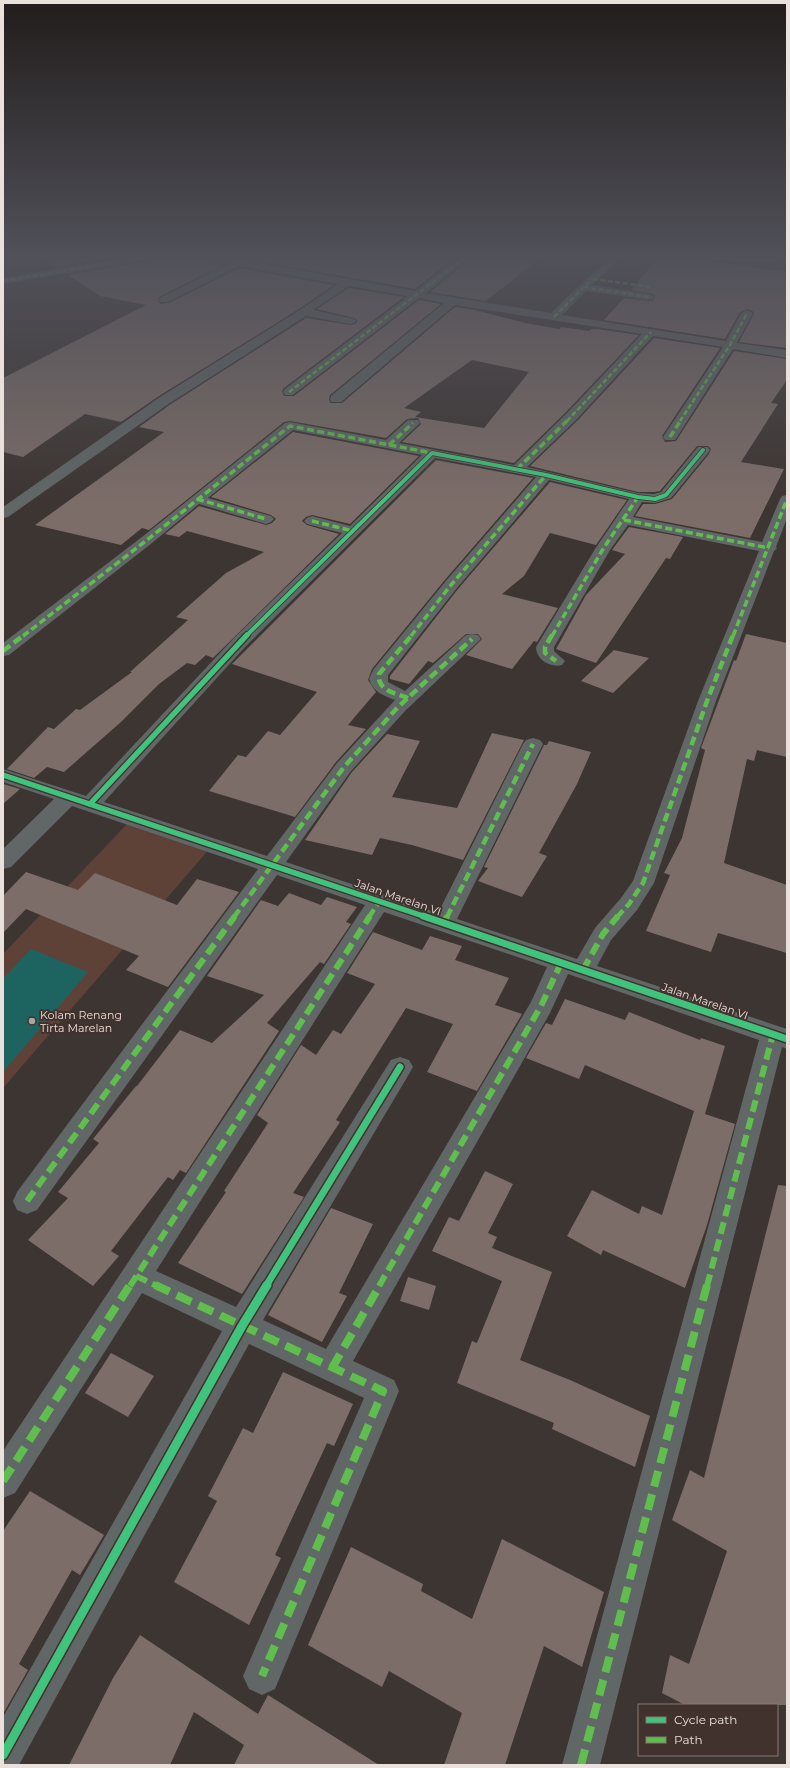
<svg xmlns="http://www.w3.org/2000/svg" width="790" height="1768" font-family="Montserrat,sans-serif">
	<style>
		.green { fill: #5e4237 }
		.water { fill: #1d6460 }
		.building { fill: #7c6d68; fill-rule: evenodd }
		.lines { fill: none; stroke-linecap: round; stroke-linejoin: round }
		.street { fill: #606766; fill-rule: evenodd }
		.quiet-far4 { stroke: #5fbe4e; stroke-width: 2.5; stroke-dasharray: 5 2.5; stroke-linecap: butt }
		.quiet-far3 { stroke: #5fbe4e; stroke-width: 3.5; stroke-dasharray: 7 3.5; stroke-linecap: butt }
		.quiet-far2 { stroke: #5fbe4e; stroke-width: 4.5; stroke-dasharray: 9 4.5; stroke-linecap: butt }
		.quiet-far1 { stroke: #5fbe4e; stroke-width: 6; stroke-dasharray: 12 6; stroke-linecap: butt }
		.quiet { stroke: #5fbe4e; stroke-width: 8; stroke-dasharray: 16 8; stroke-linecap: butt }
		.cycleway-far3-casing { stroke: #42322d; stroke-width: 5.5 }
		.cycleway-far2-casing { stroke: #42322d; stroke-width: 8 }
		.cycleway-far1-casing { stroke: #42322d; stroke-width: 10 }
		.cycleway-casing { stroke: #42322d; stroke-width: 12 }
		.cycleway-far3 { stroke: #40c37c; stroke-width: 4 }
		.cycleway-far2 { stroke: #40c37c; stroke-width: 5.5 }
		.cycleway-far1 { stroke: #40c37c; stroke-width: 7 }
		.cycleway { stroke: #40c37c; stroke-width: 9 }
		.poi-dot { fill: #ada4a0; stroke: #42322d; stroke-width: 1.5 }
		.labels { text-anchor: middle; stroke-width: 4; stroke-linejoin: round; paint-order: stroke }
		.street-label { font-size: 11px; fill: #eae0dc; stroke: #42322d }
		.poi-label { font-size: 11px; fill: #eae0dc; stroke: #42322d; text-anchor: start }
	</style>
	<rect width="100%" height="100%" fill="#3d3532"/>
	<path class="green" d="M131,820L211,847L3,1088V954Z"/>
	<path class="water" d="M31,949L88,972L3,1072V979Z"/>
	<g class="building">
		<path d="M41,256H122L57,267Z"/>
		<path d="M159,256H195L201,260L223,265L159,297L158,301L160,304L169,303L239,268L334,285L299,309L159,396L121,422L85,414L23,457L3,452V378L146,305L100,296L68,275L153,260Z"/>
		<path d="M230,256H457L415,289Z"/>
		<path d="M473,256H543L486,301L430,292Z"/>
		<path d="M660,256H676L787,272V348L739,342L754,314V312L748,309L740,312L725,339L604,320L624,298L649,301L654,300L655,296L653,294L631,290Z"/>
		<path d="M349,288L404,297L284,388L282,391L284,396H294L419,300L441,304L330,395L329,399L330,403H342L455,307L475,310L525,323L559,329L561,327L589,331L592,329H597L639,335L566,412L514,463L402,442L421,424L418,418L407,419L386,438L290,421L284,422L149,530L142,528L121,545L35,525L164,432L139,427L171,404L306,318L350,325L355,324L358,321L354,318L317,309ZM472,360L529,372L484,428L415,417L421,412L404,408Z"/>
		<path d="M654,338L720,348L662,436L665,442L676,441L734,351L787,359V380L771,403L778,404L741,462L784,469L750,538L635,516L643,504H655L672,499L709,454L711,449L708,446H697L660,491L654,492H638L530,466L578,420Z"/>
		<path d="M293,432L419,456L350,524L312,515L306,517L302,521L307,525L339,534L213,658L206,655L195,665L187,663L159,684L121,722L64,772L47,767L34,778L7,769L48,727L54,729L76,709L80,710L132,672H130L188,620L176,617L226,573L264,552L187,531L179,537L165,534L199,506L266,525L272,523L276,519L271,515L211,497Z"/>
		<path d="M436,460L533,478L444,581L372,669L368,680L376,692L348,725L366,729L336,762L295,817L209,791L238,755L246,757L268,731L280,735L317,692L232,664Z"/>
		<path d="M550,482L627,500L596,545L550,533L524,576L502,594L558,608L537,642L534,641L512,669L466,655L482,639L478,634H466L433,663L428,661L409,684L390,679V676L458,589Z"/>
		<path d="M629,527L683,537L670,559L666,558L596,663L556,649L586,595L625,554L612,550Z"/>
		<path d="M746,634L787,643V757L757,750L754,761L747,759L724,863L787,885V953L718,933L711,952L646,931L670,875L664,873L682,838L705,750L701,748L734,660L736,661Z"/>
		<path d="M614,650L649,658L613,693L581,681Z"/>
		<path d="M492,733L524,740L463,860L412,845L380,838L372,855L305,840L352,772L387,734L420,741L392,797L457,808Z"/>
		<path d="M549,741L591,752L577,784L539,853L547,856L522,897L478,881L488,868L484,867L544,745H547Z"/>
		<path d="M3,784L20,789L3,804Z"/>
		<path d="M26,872L78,890L95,873L177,905L197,879L239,892L168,987L126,970L139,956L26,909L3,933V896Z"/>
		<path d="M289,893L321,905L327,897L357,907L346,922L351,924L324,964L320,962L267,1023L279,1031L186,1173L180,1170L173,1180L168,1177L111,1251L119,1256L93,1286L28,1240L68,1198L58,1192L99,1143L93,1139L136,1086H137L180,1030L212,1043L264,995L207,976L261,900L278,906Z"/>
		<path d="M373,932L422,950L430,936L462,946L455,960L509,978L495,1005L522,1014L477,1091L427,1072L453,1024L406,1008L336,1120L340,1122L293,1193L304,1197L242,1294L178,1263L226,1192L224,1191L268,1123L257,1115L301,1045L316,1055L333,1030L341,1034L375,984L347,973Z"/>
		<path d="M565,999L625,1020L629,1012L700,1040L701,1038L725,1046L705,1114L735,1124L707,1225L685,1288L603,1250L601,1255L567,1236L592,1190L639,1214L642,1206L662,1215L694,1111L585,1065L579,1079L526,1058L546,1023L552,1025Z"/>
		<path d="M485,1171L513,1184L488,1233L497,1237L492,1248L552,1272L520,1360L570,1380L650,1416L635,1467L552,1429L554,1423L457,1383L472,1341L477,1343L502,1281L432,1251L449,1217L459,1221Z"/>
		<path d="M778,1185L787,1186V1705H685L662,1693L670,1655L689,1664L727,1551L672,1520L690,1470L704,1478Z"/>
		<path d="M331,1208L373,1224L339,1293L347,1296L322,1342L268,1315Z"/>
		<path d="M408,1277L436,1286L429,1310L400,1301Z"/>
		<path d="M111,1353L154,1376L128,1417L85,1393Z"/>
		<path d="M283,1372L353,1404L334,1446L327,1443L275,1555L281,1558L249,1625L174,1582L217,1501L208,1496L243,1428L253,1433Z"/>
		<path d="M30,1491L104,1535L80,1575L72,1570L19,1664L28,1670L3,1714V1531Z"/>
		<path d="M502,1539L604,1592L582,1667L544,1646L505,1765H444L462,1713L389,1671L382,1687L308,1645L351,1547L423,1584L421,1591L472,1619Z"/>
		<path d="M140,1635L258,1714L268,1695L379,1765H234L244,1745L194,1712L170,1765H69L113,1678Z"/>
	</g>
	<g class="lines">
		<g class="street">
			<path d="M133,256H158L153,259L3,284V278Z"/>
			<path d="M196,256H220L415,291L460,256H472L426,293L551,313L580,285L613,256H624L592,285L649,294L653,295L654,297L653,299L649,300L586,291L562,315L726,341L741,313L747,310L753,313L737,343L787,350V358L733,349L677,437L675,440H665L663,437L723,347L653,336L577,419L527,467L638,493L654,494L661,492L698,447H708L710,450L708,453L671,498L655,503L642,502L633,517L762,542L780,499L782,496L787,495V518L776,547L777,548L774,551L716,701L654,883L637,910L611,940L597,966L787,1029V1049L782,1047L600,1765H562L759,1040L568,974L550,1013L353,1361L394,1380L399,1391L275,1689L262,1695L249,1689L243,1676L364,1398L249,1344L19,1765H3V1717L222,1331L142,1293L15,1493L3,1498V1451L365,905L277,875L37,1210L27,1214L17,1210L13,1201L17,1192L258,869L72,806L11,867L3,869V849L54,799L3,782V769L86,796L233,639L342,533L307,524L304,521L307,518L312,516L350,526L422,455L293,430L208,498L271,516L274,519L271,522L266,524L199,504L152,543L9,655L3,656V643L142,537L285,423L290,422L386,440L408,420H418L420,423L399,443L514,465L567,413L642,334L455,305L341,402H331L330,399L331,396L444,303L419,298L293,395H285L283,392L285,389L408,296L349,286L313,310L354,319L356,321L354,323L350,324L306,316L170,403L8,517L3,518V507L160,397L300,310L338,284L239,266L168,302H160L159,300L160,298L228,264L201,259ZM435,458L536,477L445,582L373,670L369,679C373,692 384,696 395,700L337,763L267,856L104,802L245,647ZM549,480L629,499L595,549L536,647C536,660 551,668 562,665L565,661L554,651V647L610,550L628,525L759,551L698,701L633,881L621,898L595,928L577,959L457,919L543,744L540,740L533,738L526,740L523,744L438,913L286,862L351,771L405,711L481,639L478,635L472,634L466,635L405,691L388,682V675L457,588ZM384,912L547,967L531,1002L326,1349L263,1320L409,1074L413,1067L409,1060L400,1057L391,1060L236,1307L156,1271Z"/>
			<path d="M701,256H721V257C717,262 706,260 701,256Z"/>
			<path d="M772,256H786L776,262H768L767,260Z"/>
		</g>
		<g class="quiet-far4">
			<path d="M706,256C729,259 759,265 781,256"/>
			<path d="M593,279L651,287"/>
			<path d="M3,281L153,256"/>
			<path d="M584,287L649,297"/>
			<path d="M554,317L584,287L619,256"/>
			<path d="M289,392L467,256"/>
			<path d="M567,421L651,332"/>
			<path d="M680,421L730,345L747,313"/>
		</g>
		<g class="quiet-far3">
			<path d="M670,437L681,420"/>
			<path d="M389,445L413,423"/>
			<path d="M517,469L568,420"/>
			<path d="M197,499L266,519"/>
			<path d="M624,520L769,548"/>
			<path d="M312,521L353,531"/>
			<path d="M23,636L147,540L290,426L432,453"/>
			<path d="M411,636L451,585L546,475"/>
			<path d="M552,636L603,549L638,497"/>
			<path d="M733,636L787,499"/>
		</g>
		<g class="quiet-far2">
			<path d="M552,635L545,647V653L556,661"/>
			<path d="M3,651L24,635"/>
			<path d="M408,698C396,693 377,691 379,674L412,635"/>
			<path d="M234,917L344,767L398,707L472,639"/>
			<path d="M369,917L379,902"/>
			<path d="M447,917L533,744"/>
			<path d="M617,917L629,904L643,883L707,701L733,635"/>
		</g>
		<g class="quiet-far1">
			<path d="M444,923L447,916"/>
			<path d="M583,970L603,934L618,916"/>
			<path d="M27,1201L235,916"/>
			<path d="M136,1276L157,1286"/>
			<path d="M130,1286L370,916"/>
			<path d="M379,1286L541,1006L561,963"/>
			<path d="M707,1286L773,1034"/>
		</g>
		<g class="quiet">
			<path d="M155,1285L383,1391L262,1676"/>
			<path d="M332,1368L380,1285"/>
			<path d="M3,1481L130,1285"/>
			<path d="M581,1765L707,1285"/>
		</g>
		<g class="cycleway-far3-casing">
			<path id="cycleway-far3" d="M246,636L432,453L546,475L638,497L655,499L666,495L703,450"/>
		</g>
		<g class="cycleway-far2-casing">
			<g id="cycleway-far2">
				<path d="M3,775L426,917"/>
				<path d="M90,804L247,635"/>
			</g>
		</g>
		<g class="cycleway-far1-casing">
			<g id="cycleway-far1">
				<path d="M423,916L787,1039"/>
				<path d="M266,1286L400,1067"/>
			</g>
		</g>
		<g class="cycleway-casing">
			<path id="cycleway" d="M3,1755L242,1326L267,1285"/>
		</g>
		<use href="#cycleway-far3" class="cycleway-far3"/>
		<use href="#cycleway-far2" class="cycleway-far2"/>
		<use href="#cycleway-far1" class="cycleway-far1"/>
		<use href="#cycleway" class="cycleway"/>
	</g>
	<linearGradient id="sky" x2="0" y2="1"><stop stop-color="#221d1c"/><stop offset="0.51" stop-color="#51515a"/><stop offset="1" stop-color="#51515a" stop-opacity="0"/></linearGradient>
	<rect width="790" height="504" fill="url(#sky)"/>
	<circle class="poi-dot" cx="32" cy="1021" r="4"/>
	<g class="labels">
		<g class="street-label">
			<text transform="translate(398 897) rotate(19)" y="4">Jalan Marelan VI</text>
			<text transform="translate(705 1001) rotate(19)" y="4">Jalan Marelan VI</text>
		</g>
		<g class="poi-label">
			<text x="40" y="1019">Kolam Renang<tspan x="40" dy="13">Tirta Marelan</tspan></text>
		</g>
	</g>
	<rect width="790" height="1768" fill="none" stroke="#eae0dc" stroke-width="8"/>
	<rect x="638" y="1704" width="140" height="52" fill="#42322d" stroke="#857873"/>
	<rect x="646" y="1717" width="20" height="6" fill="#40c37c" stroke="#857873"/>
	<text x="674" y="1724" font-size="12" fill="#eae0dc">Cycle path</text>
	<rect x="646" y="1737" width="20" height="6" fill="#5fbe4e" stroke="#857873"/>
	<text x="674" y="1744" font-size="12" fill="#eae0dc">Path</text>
</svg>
